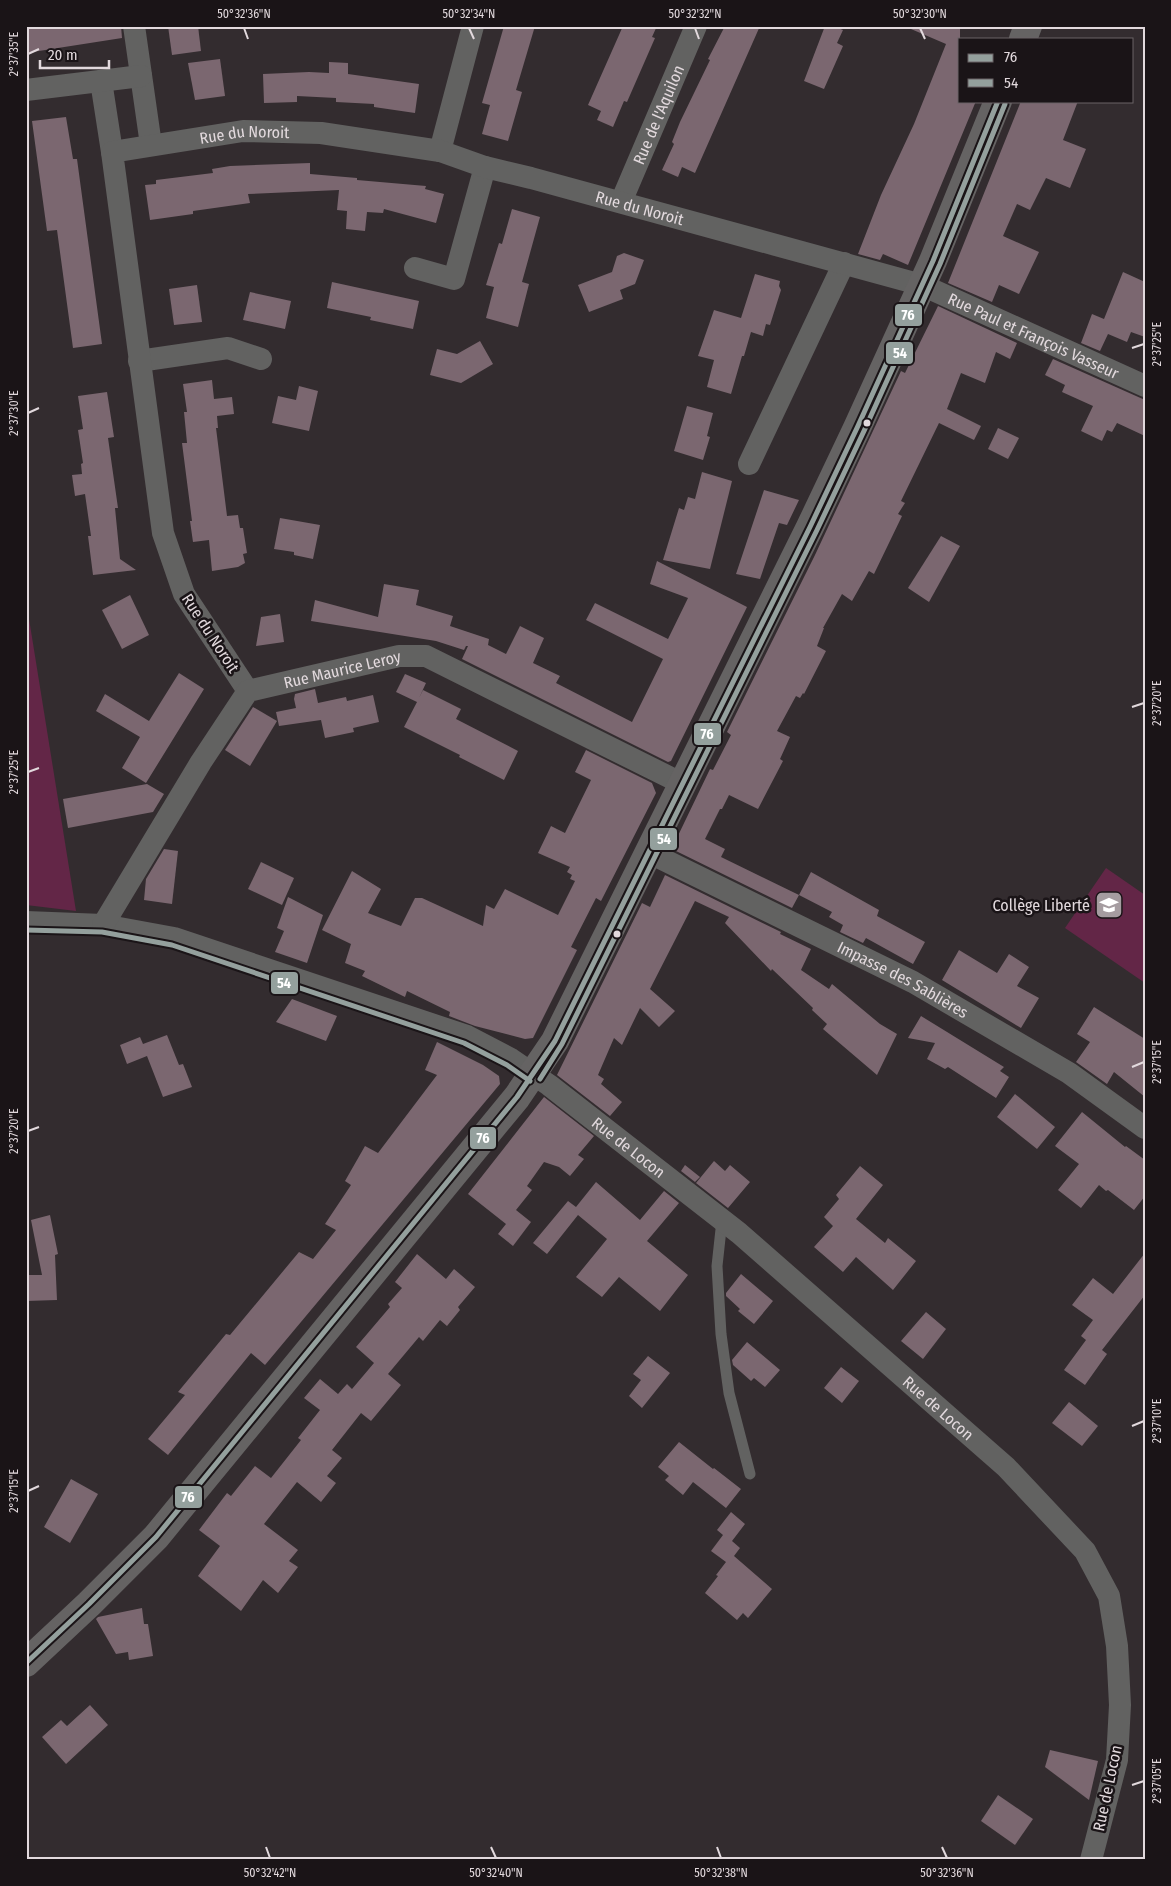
<svg xmlns="http://www.w3.org/2000/svg" width="1171" height="1886" font-family="'Fira Sans Condensed',sans-serif">
	<style>
		.green { fill: #632647 }
		.building { fill: #7b6770 }
		.lines { fill: none; stroke-linecap: round; stroke-linejoin: round }
		.service { stroke: #626261; stroke-width: 11 }
		.minor { stroke: #626261; stroke-width: 22 }
		.secondary { stroke: #656363; stroke-width: 28 }
		.bus-1-casing { stroke: #1a1417; stroke-width: 9 }
		.bus-2-casing { stroke: #1a1417; stroke-width: 9 }
		.bus-1 { stroke: #94a09d; stroke-width: 5 }
		.bus-2 { stroke: #94a09d; stroke-width: 5 }
		.ticks { fill: none; stroke: #e2d9dd; stroke-width: 2 }
		.bus-dot { fill: #e2d9dd; stroke: #1a1417; stroke-width: 2 }
		.labels { text-anchor: middle; stroke-width: 5; stroke-linejoin: round; paint-order: stroke }
		.street-label { font-size: 16px; fill: #e2d9dd; stroke: #1a1417 }
		.poi-label { font-size: 16px; fill: #e2d9dd; stroke: #1a1417; text-anchor: end }
		.line-badge { stroke: #1a1417; stroke-width: 2 }
		.badge-label { font-size: 14px; text-anchor: middle; font-weight: bold; fill: #fff }
		.neatline { fill: none; stroke: #e2d9dd; stroke-width: 2 }
		.ticks-label { font-size: 12px; text-anchor: middle; fill: #e2d9dd }
	</style>
	<rect width="100%" height="100%" fill="#332c2f"/>
	<g class="green">
		<path d="M26,600L76,911L26,905Z"/>
		<path d="M1106,868L1145,895V983L1065,928Z"/>
	</g>
	<g class="building">
		<path d="M26,26H121L122,38L26,53Z"/>
		<path d="M168,26H198L201,51L172,55Z"/>
		<path d="M504,26H535L516,90L522,92L508,141L482,134L490,105L482,103Z"/>
		<path d="M623,26H657L652,37L655,38L627,102L624,101L613,127L597,120L601,111L588,105Z"/>
		<path d="M725,26H760L695,173L682,167L678,177L662,170L674,144L672,142L680,122L710,60L708,59Z"/>
		<path d="M825,26H833L843,30L837,43L843,46L824,89L804,81Z"/>
		<path d="M904,26H960V101H976L908,265L883,254L880,260L858,254L881,195L914,124L946,44Z"/>
		<path d="M220,59L225,96L195,100L188,63Z"/>
		<path d="M329,62L348,63V74L419,84L415,113L374,107V104L336,102V98L297,96V102L264,103L263,74L309,72L329,73Z"/>
		<path d="M1021,101H1078L1063,140L1086,149L1070,188L1046,178L1030,210L1017,204L1003,236L1039,252L1019,294L999,285L992,302L948,283Z"/>
		<path d="M66,117L73,159H77L102,344L73,348L57,230L47,231L32,121Z"/>
		<path d="M310,163V174L357,178V180L426,186L425,189L444,194L436,223L384,209L383,213L367,212L365,231L346,229L347,211L337,210L339,190L248,194L250,203L193,211V214L150,220L145,185L156,184V180L213,173L212,169L230,166Z"/>
		<path d="M512,209L540,217L522,282L529,284L518,327L486,318L494,287L486,285L499,243L502,244Z"/>
		<path d="M624,253L644,260L635,284L620,290L623,299L589,312L578,285L612,272L617,256Z"/>
		<path d="M1123,272L1145,282V337L1131,332L1127,342L1108,334L1100,351L1081,343L1092,314L1104,319Z"/>
		<path d="M755,274L780,281L779,286L781,290L770,325L766,324L763,336L751,332L744,356H742L731,394L707,387L714,360L698,356L714,310L741,318Z"/>
		<path d="M332,282L419,301L413,329L370,320L371,317L327,308Z"/>
		<path d="M197,285L202,322L174,325L169,289Z"/>
		<path d="M250,292L291,301L285,329L243,320Z"/>
		<path d="M938,306L1017,343L1010,359L996,352L985,383L961,373L947,409L981,426L974,440L939,423L901,501L905,503L898,514L902,516L874,574L869,571L852,601L842,594L823,628H824L817,646L826,651L804,694L803,693L800,698L796,696L777,731L790,737L780,759L783,761L758,809L729,795L722,809H720L705,839L725,849L721,857L799,895L811,872L879,910L877,916L925,942L913,964L866,938L863,943L840,932L843,925L829,917L832,912L799,895L792,908L676,851L679,846L674,844L710,769L713,770L731,735L727,732L815,555L901,371L905,373Z"/>
		<path d="M480,341L493,364L461,383L430,375L437,349L457,354Z"/>
		<path d="M1053,359L1145,400V436L1117,423L1112,432L1107,430L1102,441L1081,431L1093,406L1062,392L1065,385L1045,375Z"/>
		<path d="M212,380L214,399L232,397L234,414L217,416L218,428H216L227,516L238,515L240,528H243L247,553L243,554L245,563L238,567L212,571L209,540L193,542L190,521H192L182,443H187L184,412H187L183,384Z"/>
		<path d="M299,386L318,391L309,431L272,423L278,396L296,400Z"/>
		<path d="M107,392L114,437L108,438L118,508H115L120,559L136,570L93,575L88,536H91L85,494L75,496L72,475L82,474L81,464L83,463L78,430L83,429L78,396Z"/>
		<path d="M687,406L713,413L707,436L710,437L703,460L674,451Z"/>
		<path d="M998,428L1019,438L1008,459L988,449Z"/>
		<path d="M702,472L732,481L710,569L663,560L679,508L684,510L688,497L695,499Z"/>
		<path d="M764,490L799,500L787,525L779,523L760,579L736,574Z"/>
		<path d="M280,518L320,525L313,559L294,555V552L274,549Z"/>
		<path d="M941,536L960,546L929,602L908,588Z"/>
		<path d="M657,561L747,607L671,761L668,762L462,659L468,646H466L464,650L436,641L311,621L315,600L378,617L384,584L419,590L416,605L453,616L450,626L489,639L488,645L506,654L520,626L544,638L533,663L560,676L556,683L632,722L663,659L586,620L595,603L668,639L688,598L650,584Z"/>
		<path d="M130,595L149,635L122,649L102,610Z"/>
		<path d="M280,614L284,642L256,646L261,617Z"/>
		<path d="M179,673L204,689L146,783L122,768L140,737L96,711L105,694L149,721Z"/>
		<path d="M405,674L426,683L419,698L423,690L461,709L456,719L518,751L504,780L459,757L460,755L404,727L417,702L396,692Z"/>
		<path d="M315,689L318,703L346,697L347,701L373,695L379,722L353,728L354,732L325,738L321,720L279,726L276,712L296,708L294,699L295,694Z"/>
		<path d="M253,707L277,721L250,766L225,750Z"/>
		<path d="M586,750L652,783L656,793L601,901L596,898L571,947L577,950L533,1038L525,1039L475,1026L449,1016L450,1012L407,991L405,997L362,976L365,971L345,963L351,944L322,930L352,871L381,889L368,913L401,926L415,898H422L483,926L486,905L494,909L505,889L558,915L575,881L570,879L572,875L567,872L570,867L538,853L551,826L565,833L591,780L575,772Z"/>
		<path d="M147,784L164,794L153,812L68,828L63,799Z"/>
		<path d="M164,849L178,851L172,904L144,900L146,879Z"/>
		<path d="M261,862L294,878L282,905L248,889Z"/>
		<path d="M665,875L781,932L780,934L811,949L801,970L829,989L832,984L880,1024L897,1034L877,1075L823,1029L827,1024L812,1010L813,1008L772,969L771,971L725,923L729,917L695,901L650,989L675,1011L659,1027L640,1008L622,1045L614,1038L598,1075L604,1079L601,1084L622,1102L610,1116L557,1075L642,903L650,907Z"/>
		<path d="M288,897L323,915L307,963L275,952L284,931L277,928Z"/>
		<path d="M959,950L997,973L1009,954L1029,967L1017,986L1039,998L1021,1028L942,980Z"/>
		<path d="M292,999L337,1016L326,1041L276,1022Z"/>
		<path d="M1094,1007L1145,1039V1097L1114,1072L1107,1084L1076,1062L1090,1042L1077,1034Z"/>
		<path d="M921,1016L1004,1067L1000,1071L1009,1077L996,1098L948,1067L945,1069L927,1059L935,1043L908,1038Z"/>
		<path d="M167,1035L179,1065L183,1064L192,1087L163,1097L147,1056L127,1064L120,1045L140,1037L143,1044Z"/>
		<path d="M437,1042L483,1065L499,1076L500,1084L265,1365L251,1353L168,1455L148,1439L185,1395L178,1392L226,1334L230,1335L299,1252L313,1259L336,1230L325,1224L351,1185L345,1181L365,1146L378,1153L437,1075L425,1070Z"/>
		<path d="M1015,1094L1055,1127L1037,1149L997,1117Z"/>
		<path d="M544,1097L594,1136L578,1155L584,1159L570,1176L559,1167L544,1162L527,1186L532,1190L516,1210L531,1222L513,1246L498,1234L506,1224L468,1194Z"/>
		<path d="M1082,1112L1125,1147L1126,1146L1145,1160V1196L1134,1210L1108,1190L1106,1191L1099,1185L1081,1208L1058,1190L1079,1164L1055,1146Z"/>
		<path d="M714,1161L725,1171L730,1165L750,1182L728,1208L696,1183Z"/>
		<path d="M685,1165L700,1177L695,1182L681,1171Z"/>
		<path d="M860,1166L883,1185L856,1219L885,1243L888,1238L916,1261L893,1290L856,1257L843,1272L814,1247L833,1226L824,1217L839,1199L836,1195Z"/>
		<path d="M596,1182L640,1220L664,1191L679,1203L647,1241L688,1275L660,1311L619,1277L602,1297L576,1277L607,1239L578,1215L547,1254L533,1243L568,1201L576,1207Z"/>
		<path d="M50,1215L58,1254L55,1255L57,1300L26,1301V1275H42L31,1220Z"/>
		<path d="M1145,1253V1295L1102,1350L1107,1354L1085,1385L1064,1370L1086,1340L1081,1336L1093,1320L1072,1305L1093,1278L1113,1294Z"/>
		<path d="M417,1254L446,1279L454,1269L475,1287L458,1307L460,1310L447,1326L440,1320L423,1341L419,1337L388,1374L401,1385L371,1421L361,1413L332,1450L342,1458L327,1476L336,1483L321,1502L297,1482L264,1524L298,1550L289,1561L298,1567L278,1593L263,1580L241,1611L198,1576L220,1546L199,1530L227,1493L231,1496L255,1466L271,1478L301,1440L298,1438L320,1410L304,1398L320,1379L338,1394L347,1384L352,1389L374,1363L356,1347L390,1307L388,1304L402,1288L395,1282Z"/>
		<path d="M741,1274L773,1301L754,1324L738,1311L740,1309L726,1296V1293Z"/>
		<path d="M926,1312L946,1329L923,1359L901,1341Z"/>
		<path d="M747,1342L780,1370L765,1387L754,1378L751,1381L733,1365L732,1360Z"/>
		<path d="M648,1356L670,1373L642,1408L629,1396L641,1380L633,1374Z"/>
		<path d="M841,1367L859,1381L842,1403L824,1388Z"/>
		<path d="M1069,1402L1098,1426L1082,1446L1052,1423Z"/>
		<path d="M679,1442L713,1469L714,1468L741,1489L726,1508L693,1482L683,1495L665,1480L669,1476L658,1467Z"/>
		<path d="M71,1479L98,1494L70,1543L44,1527Z"/>
		<path d="M731,1512L745,1524L732,1541L740,1548L734,1556L772,1589L748,1618L743,1613L737,1620L705,1593L718,1576L716,1575L726,1562L711,1551L723,1535L717,1530Z"/>
		<path d="M142,1608L144,1624H148L153,1656L129,1660L128,1652L116,1654L96,1619L98,1617Z"/>
		<path d="M90,1705L108,1725L66,1764L42,1737L61,1720L67,1726Z"/>
		<path d="M1050,1750L1098,1761L1089,1800L1045,1767Z"/>
		<path d="M998,1795L1033,1819L1015,1845L981,1821Z"/>
	</g>
	<g class="lines">
		<path class="service" d="M722,1220L717,1266L721,1334L729,1393L750,1474"/>
		<g class="minor">
			<path d="M134,26L151,145"/>
			<path d="M101,81L112,152"/>
			<path d="M26,90L141,76"/>
			<path d="M440,151L473,26"/>
			<path id="s1" d="M621,202L696,26"/>
			<path d="M415,268L454,279L485,167"/>
			<path d="M139,361L228,348L261,359"/>
			<path d="M749,464L844,263"/>
			<path id="s2" d="M248,691L184,594L163,533L112,152L243,131L321,133L440,151L485,167L531,178L922,285L1145,386"/>
			<path id="s3" d="M648,852L913,982L1069,1073L1145,1128"/>
			<path id="s4" d="M26,922L103,925L174,938L467,1036L511,1059L549,1085L739,1233L1006,1467L1085,1551L1109,1596L1117,1646L1120,1705L1117,1760L1091,1860"/>
			<path id="s5" d="M103,925L201,762L248,691L399,656H426L683,784"/>
		</g>
		<g class="secondary">
			<path d="M1023,39L1028,26"/>
			<path d="M26,1663L89,1604L156,1537L517,1097L555,1041L810,527L857,428L933,261L998,101"/>
		</g>
		<g class="bus-1-casing">
			<path id="bus-1" d="M26,1663L89,1604L156,1537L517,1097L555,1041L810,527L857,428L933,261L998,101"/>
		</g>
		<g class="bus-2-casing">
			<g id="bus-2">
				<path d="M26,930L102,932L172,945L464,1043L507,1065L530,1081"/>
				<path d="M540,1079L562,1044L817,530L864,431L940,264L1005,104"/>
			</g>
		</g>
		<use href="#bus-1" class="bus-1"/>
		<use href="#bus-2" class="bus-2"/>
	</g>
	<path class="ticks" d="M244,28L248,39M469,28L474,39M695,28L699,39M920,28L925,39M28,54L39,49M1132,348L1144,344M28,413L39,408M1132,707L1144,703M28,772L39,768M1132,1067L1144,1062M28,1131L39,1127M1132,1426L1144,1421M28,1491L39,1486M1132,1785L1144,1781M266,1847L270,1858M491,1847L496,1858M717,1847L721,1858M942,1847L947,1858"/>
	<defs>
		<g id="school-square" transform="scale(1.4375)"><rect x="-9" y="-9" width="18" height="18" rx="4" fill="#a59ca0" stroke="#1a1417"/><path d="M0-5L7-2L0 1L-7-2ZM-4 1L0 2.5L4 1V4Q0 6-4 4Z" fill="#fff"/></g>
	</defs>
	<g fill-rule="evenodd">
		<use href="#school-square" x="1109" y="905"/>
	</g>
	<g class="bus-dot">
		<circle cx="867" cy="423" r="4.5"/>
		<circle cx="617" cy="934" r="4.5"/>
	</g>
	<g class="labels">
		<g class="street-label">
			<text dy="6" stroke="none"><textPath href="#s1" startOffset="95">Rue de l'Aquilon</textPath></text>
			<text dy="6" stroke="none"><textPath href="#s2" startOffset="699">Rue du Noroit</textPath></text>
			<text dy="6" stroke="none"><textPath href="#s2" startOffset="1104">Rue du Noroit</textPath></text>
			<text dy="6" stroke="none"><textPath href="#s2" startOffset="1519">Rue Paul et François Vasseur</textPath></text>
			<text transform="translate(211 633) rotate(57)" y="6">Rue du Noroit</text>
			<text dy="6" stroke="none"><textPath href="#s5" startOffset="372">Rue Maurice Leroy</textPath></text>
			<text dy="6" stroke="none"><textPath href="#s3" startOffset="285">Impasse des Sablières</textPath></text>
			<text dy="6" stroke="none"><textPath href="#s4" startOffset="655">Rue de Locon</textPath></text>
			<text dy="6" stroke="none"><textPath href="#s4" startOffset="1060">Rue de Locon</textPath></text>
			<text transform="translate(1107 1788) rotate(-78)" y="6">Rue de Locon</text>
		</g>
		<g class="poi-label">
			<text x="1090" y="911">Collège Liberté</text>
		</g>
	</g>
	<g class="line-badge">
		<rect x="894" y="303" width="29" height="24" rx="5" fill="#94a09d"/>
		<rect x="885" y="341" width="29" height="24" rx="5" fill="#94a09d"/>
		<rect x="693" y="722" width="29" height="24" rx="5" fill="#94a09d"/>
		<rect x="649" y="827" width="29" height="24" rx="5" fill="#94a09d"/>
		<rect x="270" y="971" width="29" height="24" rx="5" fill="#94a09d"/>
		<rect x="469" y="1126" width="28" height="24" rx="5" fill="#94a09d"/>
		<rect x="174" y="1485" width="29" height="24" rx="5" fill="#94a09d"/>
	</g>
	<g class="badge-label">
		<text x="908" y="320">76</text>
		<text x="900" y="358">54</text>
		<text x="707" y="739">76</text>
		<text x="664" y="844">54</text>
		<text x="284" y="988">54</text>
		<text x="483" y="1143">76</text>
		<text x="188" y="1502">76</text>
	</g>
	<rect width="1171" height="1886" fill="none" stroke="#1a1417" stroke-width="55"/>
	<rect x="958" y="38" width="175" height="65" fill="#1a1417" stroke="#6a6366"/>
	<rect x="968" y="54" width="25" height="8" fill="#94a09d" stroke="#6a6366"/>
	<text x="1004" y="62" font-size="15" fill="#e2d9dd">76</text>
	<rect x="968" y="79" width="25" height="8" fill="#94a09d" stroke="#6a6366"/>
	<text x="1004" y="88" font-size="15" fill="#e2d9dd">54</text>
	<path d="M40 60v8h69v-8" fill="none" stroke="#e2d9dd" stroke-width="2.5"/>
	<text x="48" y="60" font-size="15" fill="#e2d9dd" stroke="#1a1417" stroke-width="4" paint-order="stroke">20 m</text>
	<rect x="28" y="28" width="1116" height="1830" class="neatline"/>
	<g class="ticks-label">
		<text x="244" y="18">50°32'36"N</text>
		<text x="469" y="18">50°32'34"N</text>
		<text x="695" y="18">50°32'32"N</text>
		<text x="920" y="18">50°32'30"N</text>
		<text transform="translate(14 54) rotate(-90)" y="4">2°37'35"E</text>
		<text transform="translate(1157 344) rotate(-90)" y="4">2°37'25"E</text>
		<text transform="translate(14 413) rotate(-90)" y="4">2°37'30"E</text>
		<text transform="translate(1157 703) rotate(-90)" y="4">2°37'20"E</text>
		<text transform="translate(14 772) rotate(-90)" y="4">2°37'25"E</text>
		<text transform="translate(1157 1062) rotate(-90)" y="4">2°37'15"E</text>
		<text transform="translate(14 1131) rotate(-90)" y="4">2°37'20"E</text>
		<text transform="translate(1157 1421) rotate(-90)" y="4">2°37'10"E</text>
		<text transform="translate(14 1491) rotate(-90)" y="4">2°37'15"E</text>
		<text transform="translate(1157 1781) rotate(-90)" y="4">2°37'05"E</text>
		<text x="270" y="1877">50°32'42"N</text>
		<text x="496" y="1877">50°32'40"N</text>
		<text x="721" y="1877">50°32'38"N</text>
		<text x="947" y="1877">50°32'36"N</text>
	</g>
</svg>
